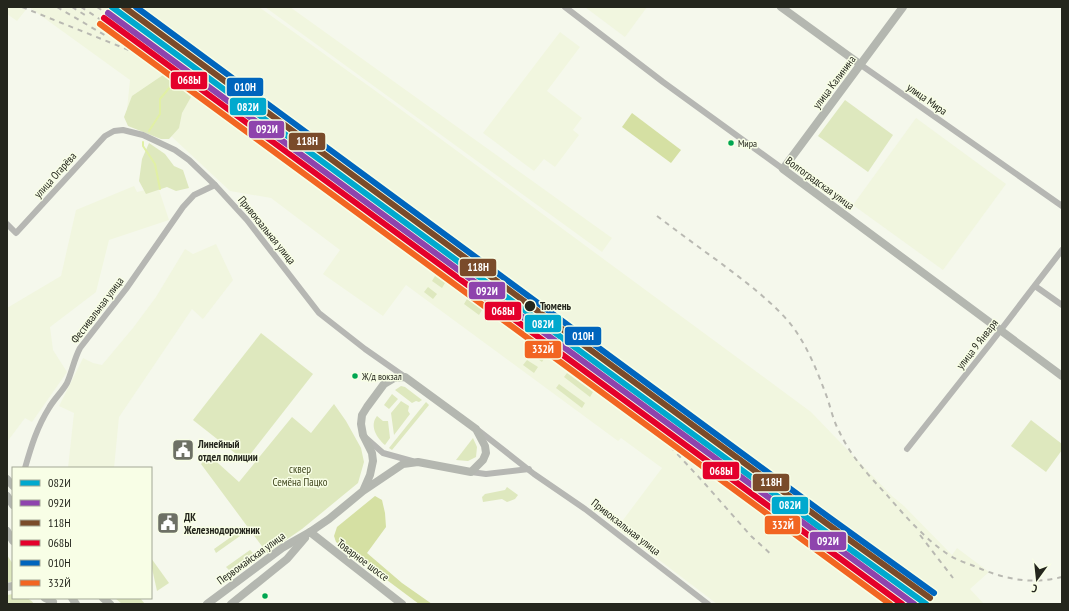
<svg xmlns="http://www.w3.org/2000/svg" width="1069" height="611" font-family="'PT Sans Narrow',sans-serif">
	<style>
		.built { fill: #f1f6df }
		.green { fill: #dee8be }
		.forest { fill: #d5e0a3 }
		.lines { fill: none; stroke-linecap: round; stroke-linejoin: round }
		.stream { stroke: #e1f0a5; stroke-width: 2 }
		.street { stroke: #b6b7b3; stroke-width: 6 }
		.secondary { stroke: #b4b7b0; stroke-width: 8 }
		.rail { stroke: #b9b9b2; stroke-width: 2; stroke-dasharray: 5 5; stroke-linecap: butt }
		.rail-1-casing { stroke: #f8fee6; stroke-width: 9 }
		.rail-2-casing { stroke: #f8fee6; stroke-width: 9 }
		.rail-3-casing { stroke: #f8fee6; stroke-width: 9 }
		.rail-4-casing { stroke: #f8fee6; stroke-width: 9 }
		.rail-5-casing { stroke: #f8fee6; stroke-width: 9 }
		.rail-6-casing { stroke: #f8fee6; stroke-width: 9 }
		.rail-1 { stroke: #00a9ce; stroke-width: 6 }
		.rail-2 { stroke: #8e44ad; stroke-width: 6 }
		.rail-3 { stroke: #7a4b2a; stroke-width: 6 }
		.rail-4 { stroke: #e4002b; stroke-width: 6 }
		.rail-5 { stroke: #0065bd; stroke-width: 6 }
		.rail-6 { stroke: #f26522; stroke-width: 6 }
		.bus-dot { fill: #00a651; stroke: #f8fee6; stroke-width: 1.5 }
		.stop-dot { fill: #24261d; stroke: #f8fee6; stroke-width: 1.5 }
		.labels { text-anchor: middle; stroke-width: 3; stroke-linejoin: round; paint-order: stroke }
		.bus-label { font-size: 10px; fill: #24261d; stroke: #f8fee6; text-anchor: start }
		.street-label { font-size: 11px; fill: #24261d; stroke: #f8fee6 }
		.stop-label { font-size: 11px; font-weight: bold; fill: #24261d; stroke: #f8fee6; text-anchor: start }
		.poi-label { font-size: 11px; font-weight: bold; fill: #24261d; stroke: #f8fee6; text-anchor: start }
		.park-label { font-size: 11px; fill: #41481f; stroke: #f8fee6 }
		.line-badge { stroke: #f8fee6; stroke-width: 1.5 }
		.badge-label { font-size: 11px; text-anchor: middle; font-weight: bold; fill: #fff }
	</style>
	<rect width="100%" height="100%" fill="#f5f8ec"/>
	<g class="built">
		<path d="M7,7H28L17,21L7,14Z"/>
		<path d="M29,7H259L377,92L811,412L892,496L904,506L952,555L957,548L989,572L970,589L984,604H717L617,528L662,468L621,438L618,441L406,285L383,316L323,274L340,250L271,198L230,191L171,136L126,119L130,80Z"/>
		<path d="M265,7H290L612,238L602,252Z"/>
		<path d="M585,7H647L625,37Z"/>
		<path d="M560,32L580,47L547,91L582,118L573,130L579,135L555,167L544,159L534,171L483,133Z"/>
		<path d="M916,118L1006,184L943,270L853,205Z"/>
		<path d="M134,186L137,192L158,187L169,220L109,240L96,292L50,327L53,350L67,372L32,422L25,418L7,442V308L61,276L76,210Z"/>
		<path d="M216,244L233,280L203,319L192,309L119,417L114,468H68L74,413L59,406L83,358L93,363L102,365L133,328L156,297L185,249L193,254Z"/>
	</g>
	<g class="green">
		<path d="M163,75L191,97L182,113L179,128L169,139H161L128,126L124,117L132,96Z"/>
		<path d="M845,100L893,135L868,172L818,136Z"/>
		<path d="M149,143L165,154L174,166L183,170L189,188L176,191L167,187L146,194L139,181L142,159Z"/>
		<path d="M435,276L445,283L442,288L432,281Z"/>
		<path d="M428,287L437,294L433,299L424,292Z"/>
		<path d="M467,299L482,310L479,315L464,304Z"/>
		<path d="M261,333L313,374L245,461L193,420Z"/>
		<path d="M535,349L545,357L542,362L531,354Z"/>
		<path d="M527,360L538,367L534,373L523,365Z"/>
		<path d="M567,373L593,392L590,397L564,377Z"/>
		<path d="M559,384L585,403L582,408L556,388Z"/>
		<path d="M401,386L405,387L422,400L419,402L416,401L412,403L395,390Z"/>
		<path d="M392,394L398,399L389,409L384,405Z"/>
		<path d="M401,401L409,406L408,411L410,414L394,435L391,413Z"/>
		<path d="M426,402L429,405L392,450L389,448Z"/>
		<path d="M334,404L346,421L361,448L364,462L358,483L302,529L267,553L201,464L209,455L239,482L292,417L311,433Z"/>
		<path d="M377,416L383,421H388L390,438L385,445C377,438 369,426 377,416Z"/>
		<path d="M1031,420L1062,444V450L1046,472L1011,446Z"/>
		<path d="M473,438L477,447L476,457L468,461L456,460Z"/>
		<path d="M507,487L518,495L515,499L507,502L502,499L483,502L482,497L485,494L505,490Z"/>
		<path d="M238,532L240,536L216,553L214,549Z"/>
		<path d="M250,550L253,553L229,570L226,567Z"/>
		<path d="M7,555L13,564V581L7,583Z"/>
		<path d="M151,558L169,583L157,591L151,564Z"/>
		<path d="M13,594V598C21,598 29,596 34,604H7V595Z"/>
		<path d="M115,598H140L145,604H122Z"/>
	</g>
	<g class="forest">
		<path d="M632,113L681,150L671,163L622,127Z"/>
		<path d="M375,496L382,500L385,513L386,527L367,553L402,583L432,604H419L336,542L334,536L337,527Z"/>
	</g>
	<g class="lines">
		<g class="stream">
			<path d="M149,131L160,114V99L170,87"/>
			<path d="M143,142V146L155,164L160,189"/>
		</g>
		<g class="street">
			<path d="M565,7L663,82L783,169"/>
			<path d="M861,65L1062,206"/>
			<path d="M7,224L16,233L105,136L114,131L123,130L143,135L175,150L189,160L215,185L247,220L319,313L365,349L405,377"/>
			<path d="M1035,286L1062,305"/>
			<path d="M478,430L534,474L585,509L708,604"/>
			<path d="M366,438L383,453L412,461"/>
			<path d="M907,449L990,344L1062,250"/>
			<path d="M25,468C31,447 37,427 49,408C54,399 62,392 67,383C72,372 74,359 80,348L126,289L183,207L194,195L215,185"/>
			<path d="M471,472L486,474L529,469"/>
		</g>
		<g class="secondary">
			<path d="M781,7L861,65"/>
			<path d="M903,7L783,169L1062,376"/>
			<path d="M7,479L13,486"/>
			<path d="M7,496L13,505"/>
			<path d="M7,531L13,541"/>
			<path d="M310,532L402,604"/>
			<path d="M7,587L13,586"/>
			<path d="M45,598L53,602"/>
			<path d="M72,598L76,604"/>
			<path d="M103,598L110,604"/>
			<path d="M207,604L282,548L310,532L329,519L363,491L370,475L373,461L372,453L363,435L361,424L362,415L367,407L384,384L394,378L405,377L476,429L485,446L486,453L483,460L471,472L418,462L403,464L363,491"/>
			<path d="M231,604L287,559L305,538"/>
		</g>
		<g class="rail">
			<path d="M22,7L161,63L215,96"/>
			<path d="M57,7L108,37"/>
			<path d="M72,7L85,15"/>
			<path d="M81,7L160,58"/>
			<path d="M97,7L144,38"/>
			<path d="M196,75L878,578"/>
			<path d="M657,216C677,231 697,246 718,261C743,280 768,298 789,322C807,344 818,373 828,400C831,410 834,422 839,431C850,455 868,475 886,494C904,515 926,540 949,555C957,560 966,563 974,566C1004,579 1030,585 1062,577"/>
			<path d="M605,385L669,445L706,485L751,536L773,556"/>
			<path d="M920,535L953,578"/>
		</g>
		<g class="rail-1-casing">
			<path id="rail-1" d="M112,7L822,529L926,604"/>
		</g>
		<g class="rail-2-casing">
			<path id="rail-2" d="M108,13L914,604"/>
		</g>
		<g class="rail-3-casing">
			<path id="rail-3" d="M124,7L826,523L930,598"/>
		</g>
		<g class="rail-4-casing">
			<path id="rail-4" d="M104,18L902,604"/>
		</g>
		<g class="rail-5-casing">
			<path id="rail-5" d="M136,7L830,518L934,593"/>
		</g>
		<g class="rail-6-casing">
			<path id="rail-6" d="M100,24L890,604"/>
		</g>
		<use href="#rail-1" class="rail-1"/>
		<use href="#rail-2" class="rail-2"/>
		<use href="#rail-3" class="rail-3"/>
		<use href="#rail-4" class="rail-4"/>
		<use href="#rail-5" class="rail-5"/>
		<use href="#rail-6" class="rail-6"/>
	</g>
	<defs>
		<g id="civic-square" transform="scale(1.15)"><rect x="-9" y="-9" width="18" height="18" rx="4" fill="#6d7065" stroke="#f8fee6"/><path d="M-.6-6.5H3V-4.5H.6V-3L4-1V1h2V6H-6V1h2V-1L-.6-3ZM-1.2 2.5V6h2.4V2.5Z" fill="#fff"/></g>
	</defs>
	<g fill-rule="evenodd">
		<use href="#civic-square" x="183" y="450"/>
		<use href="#civic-square" x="168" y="523"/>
	</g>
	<g class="bus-dot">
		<circle cx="731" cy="143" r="3.5"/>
		<circle cx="355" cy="376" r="3.5"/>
		<circle cx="265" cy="596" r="3.5"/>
	</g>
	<circle class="stop-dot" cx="530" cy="306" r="6"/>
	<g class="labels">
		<g class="bus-label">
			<text x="738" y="147">Мира</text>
			<text x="362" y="380">Ж/д вокзал</text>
		</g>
		<g class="street-label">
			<text transform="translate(834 82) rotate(-53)" y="4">улица Калинина</text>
			<text transform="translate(927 99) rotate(35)" y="4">улица Мира</text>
			<text transform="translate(55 175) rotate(-48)" y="4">улица Огарёва</text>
			<text transform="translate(820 183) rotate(36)" y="4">Волгоградская улица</text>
			<text transform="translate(267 230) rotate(51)" y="4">Привокзальная улица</text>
			<text transform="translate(97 310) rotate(-53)" y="4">Фестивальная улица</text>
			<text transform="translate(977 344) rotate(-52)" y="4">улица 9 Января</text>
			<text transform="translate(626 527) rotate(38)" y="4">Привокзальная улица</text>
			<text transform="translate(251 558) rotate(-36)" y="4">Первомайская улица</text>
			<text transform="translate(363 560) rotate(37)" y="4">Товарное шоссе</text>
		</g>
		<g class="stop-label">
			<text x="540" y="310">Тюмень</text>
		</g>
		<g class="poi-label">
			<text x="198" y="448">Линейный<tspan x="198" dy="13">отдел полиции</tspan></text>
			<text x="184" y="521">ДК<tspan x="184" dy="13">Железнодорожник</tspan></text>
		</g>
		<g class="park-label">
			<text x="300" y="473">сквер<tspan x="300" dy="13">Семёна Пацко</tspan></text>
		</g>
	</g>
	<g class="line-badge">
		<rect x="170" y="71" width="38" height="19" rx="4" fill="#e4002b"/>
		<rect x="226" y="77" width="38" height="20" rx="4" fill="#0065bd"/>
		<rect x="229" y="97" width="38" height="19" rx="4" fill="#00a9ce"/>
		<rect x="248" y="120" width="37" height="19" rx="4" fill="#8e44ad"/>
		<rect x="288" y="132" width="38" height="19" rx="4" fill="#7a4b2a"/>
		<rect x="459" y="258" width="38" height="19" rx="4" fill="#7a4b2a"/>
		<rect x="468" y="281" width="38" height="19" rx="4" fill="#8e44ad"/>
		<rect x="484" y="301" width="38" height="20" rx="4" fill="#e4002b"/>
		<rect x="524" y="314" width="38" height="19" rx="4" fill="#00a9ce"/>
		<rect x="564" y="326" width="38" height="20" rx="4" fill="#0065bd"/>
		<rect x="524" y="340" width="38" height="19" rx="4" fill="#f26522"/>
		<rect x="702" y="461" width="38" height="19" rx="4" fill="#e4002b"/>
		<rect x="752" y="473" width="38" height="19" rx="4" fill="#7a4b2a"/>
		<rect x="771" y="496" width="38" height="19" rx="4" fill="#00a9ce"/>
		<rect x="764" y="515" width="37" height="20" rx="4" fill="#f26522"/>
		<rect x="809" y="531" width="38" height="20" rx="4" fill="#8e44ad"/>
	</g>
	<g class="badge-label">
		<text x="189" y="84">068Ы</text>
		<text x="245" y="91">010Н</text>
		<text x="248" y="111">082И</text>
		<text x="267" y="133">092И</text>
		<text x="307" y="145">118Н</text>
		<text x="478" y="271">118Н</text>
		<text x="487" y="295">092И</text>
		<text x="503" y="315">068Ы</text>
		<text x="543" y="328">082И</text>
		<text x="583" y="340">010Н</text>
		<text x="543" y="353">332Й</text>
		<text x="721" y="475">068Ы</text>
		<text x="771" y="486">118Н</text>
		<text x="790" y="509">082И</text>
		<text x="783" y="529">332Й</text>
		<text x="828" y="545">092И</text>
	</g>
	<rect width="1069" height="611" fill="none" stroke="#24261d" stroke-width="16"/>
	<rect x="12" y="467" width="140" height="132" fill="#f8fee6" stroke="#a3a896"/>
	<rect x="20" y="480" width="20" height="6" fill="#00a9ce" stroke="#a3a896"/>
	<text x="48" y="487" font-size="12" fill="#24261d">082И</text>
	<rect x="20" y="500" width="20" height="6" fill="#8e44ad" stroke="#a3a896"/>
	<text x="48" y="507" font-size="12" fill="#24261d">092И</text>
	<rect x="20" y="520" width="20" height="6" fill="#7a4b2a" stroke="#a3a896"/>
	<text x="48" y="527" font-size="12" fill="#24261d">118Н</text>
	<rect x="20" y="540" width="20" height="6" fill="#e4002b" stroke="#a3a896"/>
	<text x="48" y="547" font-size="12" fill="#24261d">068Ы</text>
	<rect x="20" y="560" width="20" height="6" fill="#0065bd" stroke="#a3a896"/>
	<text x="48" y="567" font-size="12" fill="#24261d">010Н</text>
	<rect x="20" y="580" width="20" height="6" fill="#f26522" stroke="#a3a896"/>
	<text x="48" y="587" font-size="12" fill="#24261d">332Й</text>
	<g transform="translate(1037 579) rotate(195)" stroke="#f8fee6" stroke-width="3" paint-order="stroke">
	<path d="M0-3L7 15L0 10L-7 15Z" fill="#24261d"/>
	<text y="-6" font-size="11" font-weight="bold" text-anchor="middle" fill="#24261d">С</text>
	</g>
</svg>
